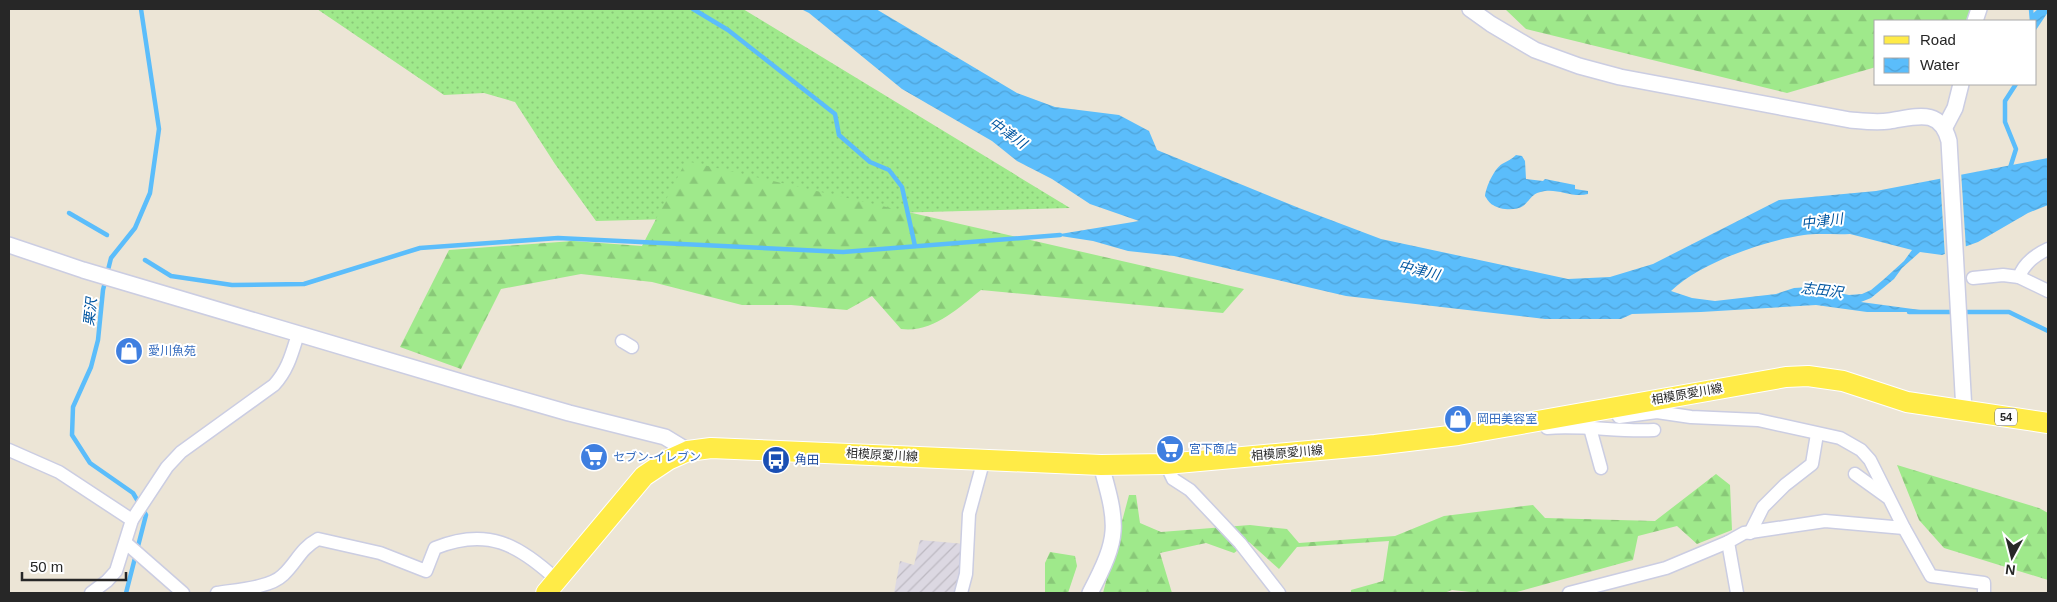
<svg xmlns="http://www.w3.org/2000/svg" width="2057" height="602" font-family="Arial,'Noto Sans JP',sans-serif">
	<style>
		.industrial { fill: url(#industrial-furrows) }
		.grass { fill: url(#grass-dots) }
		.forest { fill: url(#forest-firs) }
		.water { fill: url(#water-waves); fill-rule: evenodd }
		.pier { fill: #ece5d6 }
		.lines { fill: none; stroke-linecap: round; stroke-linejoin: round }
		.stream { stroke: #5bbdfb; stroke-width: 4.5 }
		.minor-casing { stroke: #cbcde2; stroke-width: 15 }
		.tertiary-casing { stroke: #cbcde2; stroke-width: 18 }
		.primary-casing { stroke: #fff; stroke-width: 22 }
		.minor { stroke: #fff; stroke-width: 12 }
		.tertiary { stroke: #fff; stroke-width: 15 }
		.primary { stroke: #ffeb47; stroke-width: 20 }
		.labels { text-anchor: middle; stroke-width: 4; stroke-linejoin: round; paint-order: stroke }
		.shield { fill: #fff; stroke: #686868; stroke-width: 1 }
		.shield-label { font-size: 11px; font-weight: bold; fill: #272727 }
		.shop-label { font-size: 12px; fill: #366cbe; stroke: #fff; text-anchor: start }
		.street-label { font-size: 12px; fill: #272727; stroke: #fff }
		.transit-label { font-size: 12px; fill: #164399; stroke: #fff; text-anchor: start }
		.water-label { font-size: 14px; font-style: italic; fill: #0056a1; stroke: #fff }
	</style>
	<defs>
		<pattern id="industrial-furrows" width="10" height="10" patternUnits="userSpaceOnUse" patternTransform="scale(1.25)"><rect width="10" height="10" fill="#dcd8e2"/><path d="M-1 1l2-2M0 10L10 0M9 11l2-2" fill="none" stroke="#bdb9c2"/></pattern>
		<pattern id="grass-dots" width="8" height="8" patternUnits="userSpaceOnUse" patternTransform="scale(1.25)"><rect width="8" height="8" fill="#9fe98b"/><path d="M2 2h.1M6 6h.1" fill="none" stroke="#89c878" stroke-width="1.8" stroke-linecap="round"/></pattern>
		<pattern id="forest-firs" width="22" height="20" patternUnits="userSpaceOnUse" patternTransform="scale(1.25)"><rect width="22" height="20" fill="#9fe98b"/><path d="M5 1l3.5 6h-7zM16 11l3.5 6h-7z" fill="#89c878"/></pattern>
		<pattern id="water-waves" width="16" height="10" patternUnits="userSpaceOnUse" patternTransform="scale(1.25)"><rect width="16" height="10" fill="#5bbdfb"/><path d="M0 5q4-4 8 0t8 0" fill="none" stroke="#4fa2d7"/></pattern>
	</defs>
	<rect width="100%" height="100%" fill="#ece5d6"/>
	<path class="industrial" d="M920,540L965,544L958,593H894L900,561L914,565Z"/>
	<path class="grass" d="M317,9H743L1070,208L596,221L555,164L515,102L484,93L444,95Z"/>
	<g class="forest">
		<path d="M1505,9H1976L1971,21H1876V67L1787,93L1526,29Z"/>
		<path d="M686,161L1244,289L1223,313L981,290C957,309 933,333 901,329L872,296L847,310L791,305H742L652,282L581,274L501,289L461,369L400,347L449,250L573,241L642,246Z"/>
		<path d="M1897,465L2039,508L2048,513V580L1944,548L1919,520Z"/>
		<path d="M1716,474L1730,485L1732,530L1697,544L1677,526L1638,536L1633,560L1513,593H1480L1452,590L1444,593H1351V590L1383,581L1389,541L1297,547L1279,569L1249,542L1234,553L1206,543L1160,553L1172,593H1103L1129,495H1136L1140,523L1161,532L1250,525L1287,529L1299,543L1395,536L1444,516L1533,505L1545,518L1655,521Z"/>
		<path d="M1050,552L1075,556L1077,566L1068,593H1045V563Z"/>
	</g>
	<g class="water">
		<path d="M801,9H876L1017,93L1055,107L1119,115L1149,131L1157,150L1299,208L1381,239L1568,279L1610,277L1653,264L1779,200L1876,191L2048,158V205L2028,213L1978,242L1942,255L1920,252L1902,268L1894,279L1871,298L1861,302L1935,312H1867L1816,305L1701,312L1632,314L1621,319H1545L1346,296L1174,256L1128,251L1093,241L1054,235L1139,221L1090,204L1052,179L1017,161L992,141L902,89L809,13ZM1850,234L1912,250L1904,261L1883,280L1871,290L1862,294L1849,295L1810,287L1794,288L1776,294L1715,301L1692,298L1671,291C1700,263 1763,241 1804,235C1818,233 1835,235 1850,234Z"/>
		<path d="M2038,9H2048V12L2036,30V21H2030L2031,15Z"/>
		<path d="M1516,155L1522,156L1525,161L1526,179L1543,181L1545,179L1575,185V189L1588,191V194C1574,198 1559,189 1545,191C1531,193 1532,199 1523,206C1516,211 1500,210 1493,205C1490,204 1487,199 1485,196C1486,187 1494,169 1502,164C1507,161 1512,159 1516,155Z"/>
	</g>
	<path class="pier" d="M1961,171L1966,249L1945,257L1940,175Z"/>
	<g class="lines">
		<g class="stream">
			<path d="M693,9L728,30L835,114L839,135L870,162L889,170L902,187L915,246"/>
			<path d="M2031,9L2032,21"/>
			<path d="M2010,168L2016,149L2005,122V101L2016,84"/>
			<path d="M69,213L107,235"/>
			<path d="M145,260L171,276L232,285L304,284L420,248L558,238L843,252L1060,235"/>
			<path d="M1909,312H2009L2048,331"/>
			<path d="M126,593L146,515L133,493L90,463L72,435L73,407L91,367L98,340L103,290L111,258L135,228L150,193L159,129L141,9"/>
		</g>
		<g class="minor-casing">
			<g id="minor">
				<path d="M2019,277C2024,263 2035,255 2048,249"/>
				<path d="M1973,278L2003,275L2019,277L2048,291"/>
				<path d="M622,341L632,347"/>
				<path d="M1613,407L1619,417L1657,412L1691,417L1758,420L1840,438L1861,450L1870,460L1904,528L1931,576L1984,583V593"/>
				<path d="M1547,428C1583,425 1618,432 1654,430"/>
				<path d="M1590,428L1601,468"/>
				<path d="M9,450L59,472L132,520"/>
				<path d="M1166,464L1173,479L1190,490L1240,543L1279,593"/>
				<path d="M1855,474L1887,497"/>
				<path d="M1750,533L1763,507L1785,485L1812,464L1817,434"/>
				<path d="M126,543L183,593"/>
				<path d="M91,593L107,581L116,571L132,520L167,467L181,452L274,385C288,370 292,353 298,334"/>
				<path d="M217,593C235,590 270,588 283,575C297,562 300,549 318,539L380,553L426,571L435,548C487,527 518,544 557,580"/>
				<path d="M961,593L966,574L969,514L984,459"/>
				<path d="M1569,593L1666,568L1728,542"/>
				<path d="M1737,593L1728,542L1744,533L1825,521L1904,528"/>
			</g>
		</g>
		<g class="tertiary-casing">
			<g id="tertiary">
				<path d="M1470,9L1491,24L1535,50L1579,66L1620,77L1850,120C1862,121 1876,123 1889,121C1916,117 1940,107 1949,141L1964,411"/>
				<path d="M1975,21L1979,9"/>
				<path d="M1945,127L1955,108L1961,84"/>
				<path d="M9,245L83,270L478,387L569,413L665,437L688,451"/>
				<path d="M1090,593C1120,536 1118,526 1101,465"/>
			</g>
		</g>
		<g class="primary-casing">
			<path id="primary" d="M546,593L644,476L668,460L688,451L711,448L1101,465L1166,464L1375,445L1458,435L1786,377L1808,376L1843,381L1907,402L2048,423"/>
		</g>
		<use href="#minor" class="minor"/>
		<use href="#tertiary" class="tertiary"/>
		<use href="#primary" class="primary"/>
	</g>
	<defs>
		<g id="shop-disc" transform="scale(1.4375)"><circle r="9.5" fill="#3f7fe0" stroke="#fff"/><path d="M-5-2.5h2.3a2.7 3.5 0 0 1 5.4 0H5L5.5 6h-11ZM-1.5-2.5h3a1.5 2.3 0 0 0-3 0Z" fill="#fff"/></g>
		<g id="supermarket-disc" transform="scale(1.4375)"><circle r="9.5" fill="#3f7fe0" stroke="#fff"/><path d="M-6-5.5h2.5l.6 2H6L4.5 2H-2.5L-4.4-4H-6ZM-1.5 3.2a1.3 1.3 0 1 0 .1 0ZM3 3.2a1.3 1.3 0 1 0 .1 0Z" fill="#fff"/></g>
		<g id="bus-disc" transform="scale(1.4375)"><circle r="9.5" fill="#1a4fb4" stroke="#fff"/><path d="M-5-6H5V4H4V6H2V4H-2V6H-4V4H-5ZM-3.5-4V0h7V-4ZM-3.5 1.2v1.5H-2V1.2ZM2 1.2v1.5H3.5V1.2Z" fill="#fff"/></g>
	</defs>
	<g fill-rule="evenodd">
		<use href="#shop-disc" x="129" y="351"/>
		<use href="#shop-disc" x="1458" y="419"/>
		<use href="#supermarket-disc" x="1170" y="449"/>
		<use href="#supermarket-disc" x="594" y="457"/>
		<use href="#bus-disc" x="776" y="460"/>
	</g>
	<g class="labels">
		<rect class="shield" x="1995" y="408.5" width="22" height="17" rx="4"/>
		<g class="shield-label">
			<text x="2006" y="421">54</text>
		</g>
		<g class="shop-label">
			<text x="148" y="355">愛川魚苑</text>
			<text x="1477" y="423">岡田美容室</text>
			<text x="1189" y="453">宮下商店</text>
			<text x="613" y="461">セブン-イレブン</text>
		</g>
		<g class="street-label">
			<text transform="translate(1687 394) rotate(-10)" y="4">相模原愛川線</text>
			<text transform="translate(1287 453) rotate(-5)" y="4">相模原愛川線</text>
			<text transform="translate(882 455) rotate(3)" y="4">相模原愛川線</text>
		</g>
		<g class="transit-label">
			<text x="795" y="464">角田</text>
		</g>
		<g class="water-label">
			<text transform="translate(1008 133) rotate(35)" y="5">中津川</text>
			<text transform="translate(1822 221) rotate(-7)" y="5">中津川</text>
			<text transform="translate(1419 270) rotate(14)" y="5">中津川</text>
			<text transform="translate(1822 290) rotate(7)" y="5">志田沢</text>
			<text transform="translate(90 312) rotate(-84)" y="5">栗沢</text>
		</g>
	</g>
	<rect width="2057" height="602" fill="none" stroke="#272727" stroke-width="20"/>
	<rect x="1874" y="20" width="162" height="65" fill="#ffffff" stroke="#a9a9a9"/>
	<rect x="1884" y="36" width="25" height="8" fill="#ffeb47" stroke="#a9a9a9"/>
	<text x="1920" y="45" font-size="15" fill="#272727">Road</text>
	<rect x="1884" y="58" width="25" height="15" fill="url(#water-waves)" stroke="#a9a9a9"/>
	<text x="1920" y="70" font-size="15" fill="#272727">Water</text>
	<g transform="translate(2012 557) rotate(187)" stroke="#ffffff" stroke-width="4" paint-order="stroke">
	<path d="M0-4L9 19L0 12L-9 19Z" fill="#272727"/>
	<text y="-8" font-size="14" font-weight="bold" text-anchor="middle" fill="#272727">N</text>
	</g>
	<path d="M22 572v8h104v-8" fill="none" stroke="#272727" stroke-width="2.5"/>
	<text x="30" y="572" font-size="15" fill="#272727" stroke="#ffffff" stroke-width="4" paint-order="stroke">50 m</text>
</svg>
